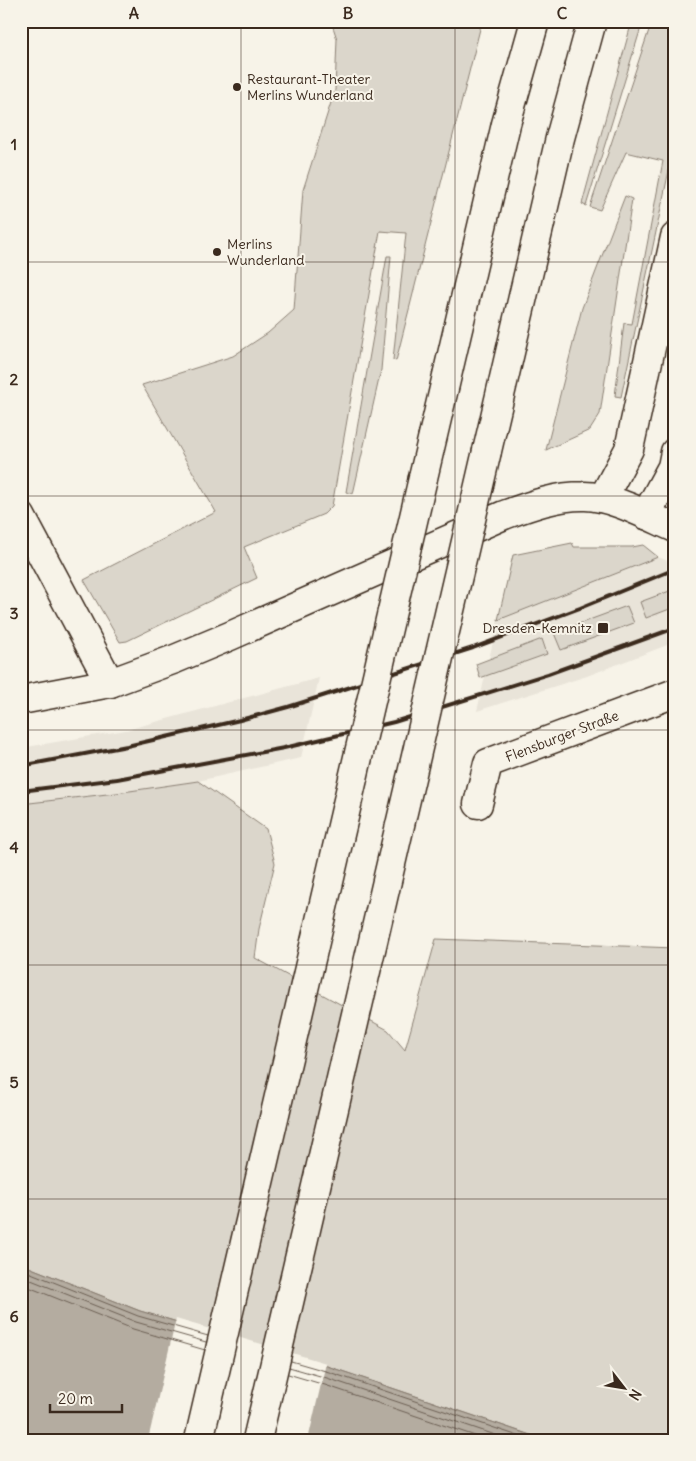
<svg xmlns="http://www.w3.org/2000/svg" width="696" height="1461" font-family="Delius,sans-serif">
	<style>
		.built { fill: #e9e4d9 }
		.green { fill: #dbd6cb; stroke: #8b8074 }
		.water { fill: #b4aca0; stroke: #84786c }
		.pier { fill: #f7f3e8 }
		.lines { fill: none; stroke-linecap: round; stroke-linejoin: round }
		.shore { stroke: #6b5e52; stroke-width: 1 }
		.minor-casing { stroke: #3b2a1e; stroke-width: 31 }
		.major-casing { stroke: #3b2a1e; stroke-width: 31 }
		.highway-casing { stroke: #3b2a1e; stroke-width: 31 }
		.minor { stroke: #f7f3e8; stroke-width: 28 }
		.major { stroke: #f7f3e8; stroke-width: 28 }
		.highway { stroke: #f7f3e8; stroke-width: 28 }
		.rail { stroke: #3b2a1e; stroke-width: 4 }
		.highway-bridge-casing { stroke: #3b2a1e; stroke-width: 31; stroke-linecap: butt }
		.highway-bridge { stroke: #f7f3e8; stroke-width: 28 }
		.grid { fill: none; stroke: #3b2a1e; stroke-width: 1; stroke-opacity: 0.55 }
		.poi-dot { fill: #3b2a1e; stroke: #f7f3e8; stroke-width: 2 }
		.labels { text-anchor: middle; stroke-width: 4; stroke-linejoin: round; paint-order: stroke }
		.poi-label { font-size: 14px; fill: #3b2a1e; stroke: #f7f3e8; text-anchor: start }
		.street-label { font-size: 14px; fill: #3b2a1e; stroke: #f7f3e8 }
		.neatline { fill: none; stroke: #3b2a1e; stroke-width: 2 }
		.grid-label { font-size: 16px; text-anchor: middle; font-weight: bold; fill: #3b2a1e }
	</style>
	<rect width="100%" height="100%" fill="#f7f3e8"/>
	<filter id="ink" filterUnits="userSpaceOnUse"><feTurbulence type="fractalNoise" baseFrequency=".02" numOctaves="2"/><feDisplacementMap in="SourceGraphic" scale="10" xChannelSelector="R" yChannelSelector="G"/><feConvolveMatrix kernelMatrix="1 2 1 2 8 2 1 2 1" color-interpolation-filters="sRGB"/></filter>
	<g filter="url(#ink)">
		<g class="built">
			<path d="M658,557L675,564V642L587,676L477,711L498,620Z"/>
			<path d="M319,678L301,758L198,781L116,793L21,804V748L126,730Z"/>
		</g>
		<g class="green">
			<path d="M331,21H482L396,361L393,360L406,233L380,231L332,506L324,514L244,547L257,578L127,641L120,642L84,580L216,512L142,385L233,356L268,333L294,310L303,190L335,90L337,39Z"/>
			<path d="M632,21H643L586,206L582,204Z"/>
			<path d="M652,21H675V142L621,397L615,396L624,323L632,324L663,161L626,152L600,210L590,207Z"/>
			<path d="M625,196L632,199L600,414L590,430L546,450L582,308Z"/>
			<path d="M387,256H391L381,370L353,494L346,492Z"/>
			<path d="M572,543L574,547H632L643,545L658,557L498,620L513,555Z"/>
			<path d="M675,589V607L646,618L640,602Z"/>
			<path d="M627,606L634,623L561,650L554,633Z"/>
			<path d="M542,639L547,654L480,678L476,664Z"/>
			<path d="M198,781L266,829L275,863L259,929L255,958L388,1030L405,1050L436,939L675,948V1440H545L330,1367L140,1311L21,1264V804L116,793Z"/>
		</g>
		<path class="water" d="M21,1264L140,1311L330,1367L545,1440H21Z"/>
		<path class="pier" d="M176,1319L326,1363L308,1440H148Z"/>
		<g class="lines">
			<g class="shore">
				<path d="M21,1269L138,1316L208,1336"/>
				<path d="M21,1276L136,1322L206,1342"/>
				<path d="M21,1284L133,1329L205,1350"/>
				<path d="M291,1361L329,1372L530,1440"/>
				<path d="M289,1367L327,1378L510,1440"/>
				<path d="M288,1374L325,1385L487,1440"/>
			</g>
			<g class="minor-casing">
				<g id="minor">
					<path d="M21,516L110,683"/>
					<path d="M478,804L488,763L675,693"/>
				</g>
			</g>
			<g class="major-casing">
				<path id="major" d="M21,700L110,683L175,659L230,636L504,515C529,506 556,496 583,496C610,495 650,517 675,528"/>
			</g>
			<g class="highway-casing">
				<g id="highway">
					<path d="M487,451L560,138L592,21"/>
					<path d="M423,478L506,124L535,21"/>
					<path d="M603,498L629,449L675,237"/>
					<path d="M646,515L672,467L675,452"/>
				</g>
			</g>
			<use href="#minor" class="minor"/>
			<use href="#major" class="major"/>
			<use href="#highway" class="highway"/>
			<g class="rail">
				<path d="M21,766L127,746L240,720L288,707L473,648L580,608L675,569"/>
				<path d="M21,791L117,779L284,748L394,722L548,674L675,628"/>
			</g>
			<g class="highway-bridge-casing">
				<g id="highway-bridge">
					<path d="M199,1440L423,478"/>
					<path d="M257,1440L487,451"/>
				</g>
			</g>
			<use href="#highway-bridge" class="highway-bridge"/>
		</g>
	</g>
	<path class="grid" d="M241,21V1440M455,21V1440M21,262H675M21,496H675M21,730H675M21,965H675M21,1199H675"/>
	<g class="poi-dot">
		<circle cx="237" cy="87" r="5"/>
		<circle cx="217" cy="252" r="5"/>
		<rect x="597" y="622" width="12" height="12" rx="2.5"/>
	</g>
	<g class="labels">
		<g class="poi-label">
			<text x="247" y="84">Restaurant-Theater<tspan x="247" dy="16">Merlins Wunderland</tspan></text>
			<text x="227" y="249">Merlins<tspan x="227" dy="16">Wunderland</tspan></text>
			<text x="592" y="633" text-anchor="end">Dresden-Kemnitz</text>
		</g>
		<g class="street-label">
			<text transform="translate(562 736) rotate(-21)" y="5">Flensburger Straße</text>
		</g>
	</g>
	<rect width="696" height="1461" fill="none" stroke="#f7f3e8" stroke-width="55"/>
	<g transform="translate(624 1388) rotate(121)" stroke="#f7f3e8" stroke-width="4" paint-order="stroke">
	<path d="M0-4L9 19L0 12L-9 19Z" fill="#3b2a1e"/>
	<text y="-8" font-size="14" font-weight="bold" text-anchor="middle" fill="#3b2a1e">N</text>
	</g>
	<path d="M50 1404v8h72v-8" fill="none" stroke="#3b2a1e" stroke-width="2.5"/>
	<text x="58" y="1404" font-size="15" fill="#3b2a1e" stroke="#f7f3e8" stroke-width="4" paint-order="stroke">20 m</text>
	<rect x="28" y="28" width="640" height="1406" class="neatline"/>
	<g class="grid-label">
		<text x="134" y="19">A</text>
		<text x="348" y="19">B</text>
		<text x="562" y="19">C</text>
		<text x="14" y="150">1</text>
		<text x="14" y="385">2</text>
		<text x="14" y="619">3</text>
		<text x="14" y="853">4</text>
		<text x="14" y="1088">5</text>
		<text x="14" y="1322">6</text>
	</g>
</svg>
